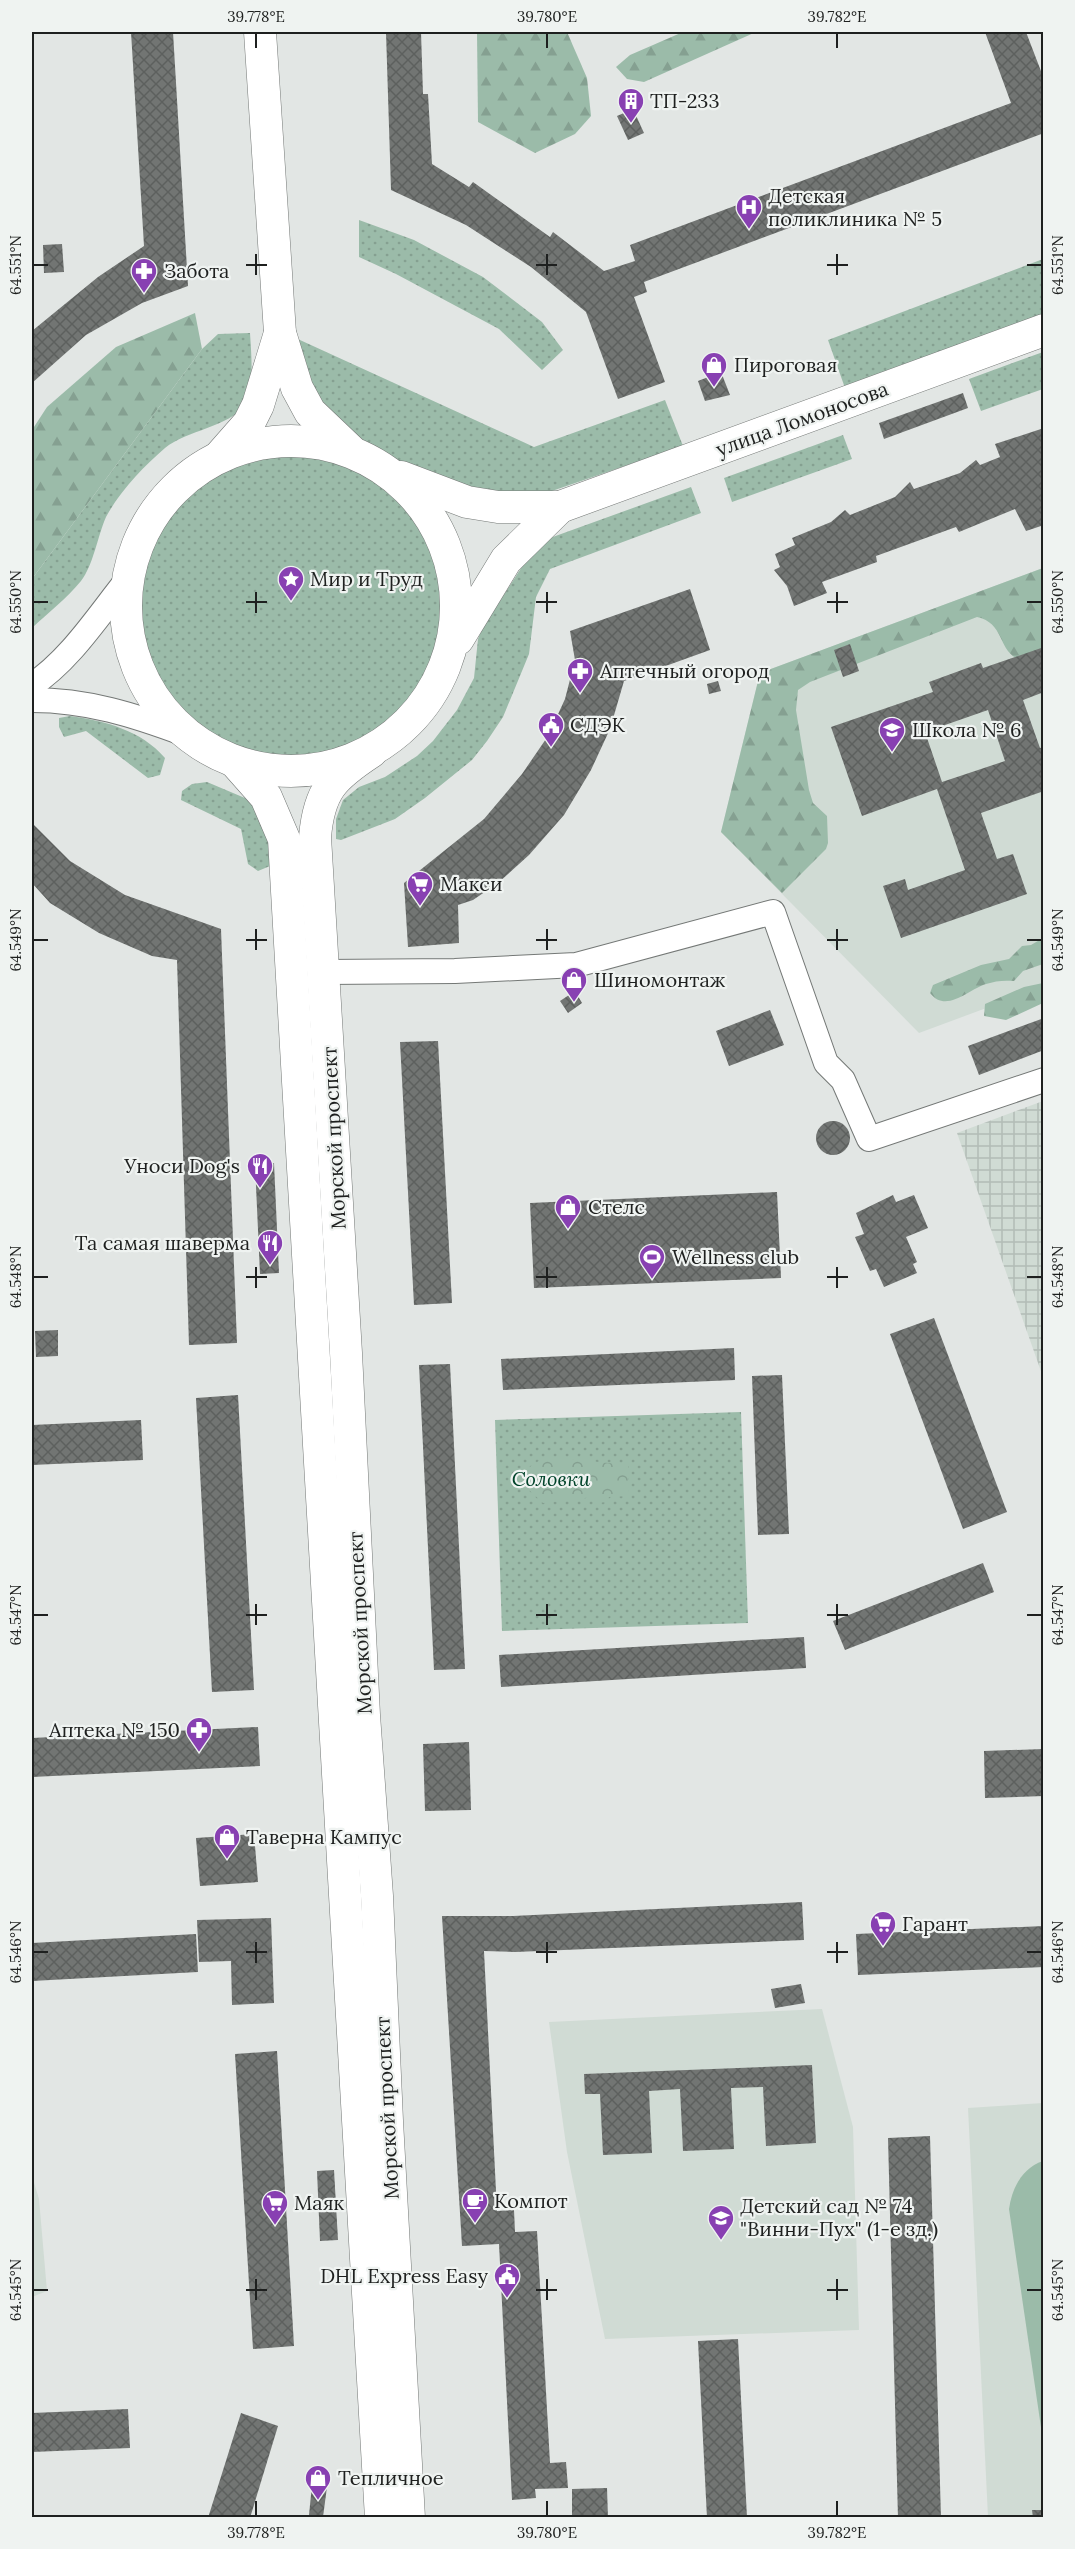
<svg xmlns="http://www.w3.org/2000/svg" width="1075" height="2549" font-family="Lora,serif">
	<style>
		.built { fill: #d0dbd4 }
		.industrial { fill: url(#industrial-grid) }
		.grass { fill: url(#grass-dots) }
		.forest { fill: url(#forest-firs) }
		.park { fill: url(#park-crowns) }
		.pitch { fill: #9bbba9 }
		.building { fill: url(#building-cross-hatch); fill-rule: evenodd }
		.lines { fill: none; stroke-linecap: round; stroke-linejoin: round }
		.minor-casing { stroke: #747876; stroke-width: 26 }
		.major-casing { stroke: #747876; stroke-width: 33 }
		.minor { stroke: #fff; stroke-width: 24 }
		.major { stroke: #fff; stroke-width: 32 }
		.ticks { fill: none; stroke: #1e201f; stroke-width: 2 }
		.labels { text-anchor: middle; stroke-width: 4.5; stroke-linejoin: round; paint-order: stroke }
		.poi-label { font-size: 20px; fill: #1e201f; stroke: #eff3f1; text-anchor: start }
		.street-label { font-size: 20px; fill: #1e201f; stroke: #eff3f1 }
		.park-label { font-size: 20px; font-style: italic; fill: #01432a; stroke: #eff3f1 }
		.neatline { fill: none; stroke: #1e201f; stroke-width: 2 }
		.ticks-label { font-size: 15px; text-anchor: middle; fill: #1e201f }
	</style>
	<defs>
		<pattern id="industrial-grid" width="8" height="8" patternUnits="userSpaceOnUse" patternTransform="scale(1.5)"><rect width="8" height="8" fill="#d0dbd4"/><path d="M0 4h8M4 0v8" fill="none" stroke="#b2bcb6"/></pattern>
		<pattern id="grass-dots" width="8" height="8" patternUnits="userSpaceOnUse" patternTransform="scale(1.5)"><rect width="8" height="8" fill="#9bbba9"/><path d="M2 2h.1M6 6h.1" fill="none" stroke="#85a091" stroke-width="1.8" stroke-linecap="round"/></pattern>
		<pattern id="forest-firs" width="22" height="20" patternUnits="userSpaceOnUse" patternTransform="scale(1.5)"><rect width="22" height="20" fill="#9bbba9"/><path d="M5 1l3.5 6h-7zM16 11l3.5 6h-7z" fill="#85a091"/></pattern>
		<pattern id="park-crowns" width="20" height="18" patternUnits="userSpaceOnUse" patternTransform="scale(1.5)"><rect width="20" height="18" fill="#9bbba9"/><path d="M2 6a3 3 0 1 1 6 0M12 15a3 3 0 1 1 6 0" fill="none" stroke="#85a091"/></pattern>
		<pattern id="building-cross-hatch" width="8" height="8" patternUnits="userSpaceOnUse" patternTransform="scale(1.5)"><rect width="8" height="8" fill="#727573"/><path d="M0 0l8 8M0 8l8-8" fill="none" stroke="#5d605e"/></pattern>
	</defs>
	<rect width="100%" height="100%" fill="#e2e6e4"/>
	<g class="built">
		<path d="M1043,568V987L919,1033L721,832L760,673Z"/>
		<path d="M822,2009L853,2127L859,2330L605,2339L567,2152L549,2022Z"/>
		<path d="M1043,2103V2517H988L968,2108Z"/>
		<path d="M32,2176L39,2199L47,2291L32,2297Z"/>
	</g>
	<path class="industrial" d="M1043,1101H1044L1043,1377L957,1133Z"/>
	<g class="grass">
		<path d="M359,220L414,240L483,277L542,322L563,350L542,370L499,329L396,274L359,257Z"/>
		<path d="M1043,259V316L845,388L828,340Z"/>
		<path d="M250,333C251,350 255,391 245,405C229,427 187,430 165,448C143,467 120,491 106,517C98,535 93,566 81,581C67,598 48,613 32,628V579L202,349L218,334Z"/>
		<path d="M289,335L534,447L665,400L683,446L549,492L473,491L395,464L357,442L318,408Z"/>
		<path d="M1043,352V389L981,411L969,379Z"/>
		<path d="M843,435L852,459L732,502L724,478Z"/>
		<circle cx="293" cy="606" r="152"/>
		<path d="M691,487L701,513L550,569L536,597L529,654L503,717L487,741L472,760L425,798L395,819L341,840L336,839V819L343,800L359,787L385,777L417,756L433,741L457,710L474,678L478,639L482,629L525,562L550,538Z"/>
		<path d="M70,716C105,721 141,730 165,758L160,775L148,778L86,731L64,737L59,727V718Z"/>
		<path d="M207,782L252,801L267,814L270,866L258,871L248,864L241,829L181,800L182,791L192,784Z"/>
		<path d="M741,1412L748,1623L502,1631L495,1420Z"/>
	</g>
	<g class="forest">
		<path d="M477,32H567L587,78L591,116L575,134L535,153L478,122Z"/>
		<path d="M683,32H756L644,82L627,79L616,67L630,55Z"/>
		<path d="M195,313L202,349L32,579V430L47,407L116,347Z"/>
		<path d="M1043,568V650L1016,658C998,648 1004,623 977,617L810,682L798,690L796,710L809,790L813,803L827,816L828,843L826,849L782,893L721,832L760,673Z"/>
		<path d="M1043,938V964L1023,971L1014,981C1004,980 995,981 986,984C969,989 946,1014 930,993L933,985L981,965L1009,959L1022,946L1031,945Z"/>
		<path d="M1043,983V1003L1006,1020L984,1016L985,1004L1024,987Z"/>
	</g>
	<path class="park" d="M581,1454L588,1455L589,1461L628,1465L629,1496L609,1497L607,1502L596,1503L593,1497L543,1503L515,1477L546,1456L579,1460Z"/>
	<path class="pitch" d="M1043,2161H1044L1043,2441L1009,2209C1012,2188 1022,2168 1043,2161Z"/>
	<g class="building">
		<path d="M131,32H173L188,286L142,303L86,335L32,383V331L98,277L144,246Z"/>
		<path d="M386,32H421L423,94H428L432,164L469,187L473,182L550,237L553,232L604,271L635,261L630,245L1011,103L985,32H1026L1044,79V133L644,282L647,292L634,297L665,382L618,399L586,312L531,267L466,225L391,190Z"/>
		<path d="M633,109L644,133L628,140L617,116Z"/>
		<path d="M62,244L64,272L44,273L43,245Z"/>
		<path d="M721,372L730,395L705,401L698,381Z"/>
		<path d="M963,393L968,408L884,439L879,423Z"/>
		<path d="M1044,428V525L1026,531L1015,509L959,532L956,527L876,556L877,562L822,582L827,593L794,606L787,586L774,570L780,567L775,554L795,545L792,538L831,522L845,510L850,515L895,497L910,482L914,489L960,473L976,460L980,465L1000,457L995,444Z"/>
		<path d="M690,589L710,650L624,681L610,729L591,770L564,815L529,855L498,883L473,900L458,905L459,943L408,947L404,883L484,819L522,774L548,736L565,699L575,660L570,631Z"/>
		<path d="M850,644L859,671L843,677L834,650Z"/>
		<path d="M1044,647V692L1023,700L1040,748L1044,747V791L981,813L997,859L1013,854L1027,894L901,938L883,886L905,879L908,890L965,870L937,789L862,816L831,727L933,692L929,682L981,663L983,668ZM988,710L1005,761L942,782L925,732Z"/>
		<path d="M718,681L721,691L709,694L707,684Z"/>
		<path d="M32,823L70,861L125,895L221,929L237,1343L189,1345L177,960L152,956L99,933L50,903L32,883Z"/>
		<path d="M575,991L582,1003L568,1013L560,1001Z"/>
		<path d="M770,1010L784,1045L729,1066L716,1031Z"/>
		<path d="M1044,1018V1050L979,1075L968,1046Z"/>
		<path d="M438,1041L452,1303L414,1305L400,1042Z"/>
		<circle cx="833" cy="1138" r="17"/>
		<path d="M274,1163L279,1273L260,1274L255,1164Z"/>
		<path d="M777,1192L781,1278L534,1288L530,1203Z"/>
		<path d="M893,1195L896,1202L914,1195L928,1228L906,1237L917,1262L913,1264L917,1273L884,1287L876,1269L870,1271L855,1237L864,1234L856,1213Z"/>
		<path d="M934,1318L1007,1512L963,1529L890,1334Z"/>
		<path d="M58,1330V1356L36,1357L35,1331Z"/>
		<path d="M734,1348L735,1380L503,1390L501,1359Z"/>
		<path d="M450,1364L465,1669L434,1670L419,1365Z"/>
		<path d="M782,1375L789,1534L758,1535L752,1376Z"/>
		<path d="M238,1395L254,1690L212,1692L196,1398Z"/>
		<path d="M141,1420L143,1460L32,1465V1425Z"/>
		<path d="M983,1563L994,1592L845,1650L833,1621Z"/>
		<path d="M804,1637L806,1668L501,1687L499,1655Z"/>
		<path d="M258,1727L260,1766L32,1777V1738Z"/>
		<path d="M469,1742L471,1810L425,1811L423,1744Z"/>
		<path d="M1044,1749V1796L985,1798L984,1751Z"/>
		<path d="M254,1834L258,1882L200,1886L196,1838Z"/>
		<path d="M802,1902L804,1940L515,1952L484,1951L497,2211L514,2210L515,2232L537,2231L550,2463L566,2462L568,2488L535,2489L536,2498L512,2500L499,2244L462,2246L442,1916H513Z"/>
		<path d="M271,1918L274,2003L232,2005L231,1961L199,1962L197,1920Z"/>
		<path d="M1044,1926V1967L858,1975L856,1934Z"/>
		<path d="M196,1934L198,1972L32,1981V1943Z"/>
		<path d="M801,1984L805,2003L775,2008L771,1989Z"/>
		<path d="M277,2051L294,2346L253,2349L235,2054Z"/>
		<path d="M812,2065L816,2143L766,2146L763,2087L731,2088L734,2149L683,2151L680,2089L649,2091L652,2153L603,2155L600,2094H585L584,2074Z"/>
		<path d="M930,2136L941,2518H898L888,2138Z"/>
		<path d="M334,2170L338,2240L320,2241L317,2171Z"/>
		<path d="M738,2339L747,2518H707L698,2341Z"/>
		<path d="M128,2409L130,2448L32,2452V2413Z"/>
		<path d="M241,2413L278,2426L250,2518H208Z"/>
		<path d="M312,2485L327,2487L323,2517L309,2515Z"/>
		<path d="M607,2488L608,2518H572V2489Z"/>
		<path d="M1032,2510H1044V2518H1033Z"/>
	</g>
	<g class="lines">
		<g class="minor-casing">
			<g id="minor">
				<path d="M32,685C70,660 98,616 127,580"/>
				<path d="M32,700C87,700 134,715 185,734"/>
				<path d="M324,972L455,971L576,965L773,912L826,1063L843,1080L869,1139L1044,1080"/>
			</g>
		</g>
		<g class="major-casing">
			<g id="major">
				<path d="M260,32L280,333L297,388L310,412L350,450"/>
				<circle cx="291" cy="606" r="165"/>
				<path d="M220,456L249,423L258,405L280,333"/>
				<path d="M401,477L467,502L498,507H560L1044,330"/>
				<path d="M458,639L506,560L560,507"/>
				<path d="M371,752C333,777 319,790 315,837L346,1353L364,1715L377,1896L387,2121L409,2518"/>
				<path d="M235,762L266,797L284,839L381,2518"/>
			</g>
		</g>
		<use href="#minor" class="minor"/>
		<use href="#major" class="major"/>
	</g>
	<path class="ticks" d="M256,33V48M547,33V48M837,33V48M256,254V275M547,254V275M837,254V275M33,265H48M246,265H267M536,265H557M827,265H848M1027,265H1042M256,592V613M547,592V613M837,592V613M33,602H48M246,602H267M536,602H557M827,602H848M1027,602H1042M256,929V950M547,929V950M837,929V950M33,940H48M246,940H267M536,940H557M827,940H848M1027,940H1042M256,1267V1288M547,1267V1288M837,1267V1288M33,1277H48M246,1277H267M536,1277H557M827,1277H848M1027,1277H1042M256,1604V1625M547,1604V1625M837,1604V1625M33,1615H48M246,1615H267M536,1615H557M827,1615H848M1027,1615H1042M256,1942V1963M547,1942V1963M837,1942V1963M33,1952H48M246,1952H267M536,1952H557M827,1952H848M1027,1952H1042M256,2279V2300M547,2279V2300M837,2279V2300M33,2290H48M246,2290H267M536,2290H557M827,2290H848M1027,2290H1042M256,2501V2516M547,2501V2516M837,2501V2516"/>
	<defs>
		<g id="building-pin" transform="scale(1.35)"><path d="M0 17L-7.5 6A9.5 9.5 0 1 1 7.5 6Z" fill="#8840b2" stroke="#eff3f1"/><path d="M-4-6H4V6H1V3H-1V6H-4ZM-2.5-4.3h1.7v1.8h-1.7ZM.8-4.3h1.7v1.8H.8ZM-2.5-1h1.7V.8h-1.7ZM.8-1h1.7V.8H.8Z" fill="#fff"/></g>
		<g id="hospital-pin" transform="scale(1.35)"><path d="M0 17L-7.5 6A9.5 9.5 0 1 1 7.5 6Z" fill="#8840b2" stroke="#eff3f1"/><path d="M-5-5h3v3.5h4V-5h3V5h-3V1.5h-4V5h-3Z" fill="#fff"/></g>
		<g id="pharmacy-pin" transform="scale(1.35)"><path d="M0 17L-7.5 6A9.5 9.5 0 1 1 7.5 6Z" fill="#8840b2" stroke="#eff3f1"/><path d="M-2-6h4v4h4v4h-4v4h-4v-4h-4v-4h4Z" fill="#fff"/></g>
		<g id="shop-pin" transform="scale(1.35)"><path d="M0 17L-7.5 6A9.5 9.5 0 1 1 7.5 6Z" fill="#8840b2" stroke="#eff3f1"/><path d="M-5-2.5h2.3a2.7 3.5 0 0 1 5.4 0H5L5.5 6h-11ZM-1.5-2.5h3a1.5 2.3 0 0 0-3 0Z" fill="#fff"/></g>
		<g id="sight-pin" transform="scale(1.35)"><path d="M0 17L-7.5 6A9.5 9.5 0 1 1 7.5 6Z" fill="#8840b2" stroke="#eff3f1"/><path d="M0-6L1.8-2.2L6-1.7L2.9 1.2L3.7 5.4L0 3.3L-3.7 5.4L-2.9 1.2L-6-1.7L-1.8-2.2Z" fill="#fff"/></g>
		<g id="civic-pin" transform="scale(1.35)"><path d="M0 17L-7.5 6A9.5 9.5 0 1 1 7.5 6Z" fill="#8840b2" stroke="#eff3f1"/><path d="M-.6-6.5H3V-4.5H.6V-3L4-1V1h2V6H-6V1h2V-1L-.6-3ZM-1.2 2.5V6h2.4V2.5Z" fill="#fff"/></g>
		<g id="school-pin" transform="scale(1.35)"><path d="M0 17L-7.5 6A9.5 9.5 0 1 1 7.5 6Z" fill="#8840b2" stroke="#eff3f1"/><path d="M0-5L7-2L0 1L-7-2ZM-4 1L0 2.5L4 1V4Q0 6-4 4Z" fill="#fff"/></g>
		<g id="supermarket-pin" transform="scale(1.35)"><path d="M0 17L-7.5 6A9.5 9.5 0 1 1 7.5 6Z" fill="#8840b2" stroke="#eff3f1"/><path d="M-6-5.5h2.5l.6 2H6L4.5 2H-2.5L-4.4-4H-6ZM-1.5 3.2a1.3 1.3 0 1 0 .1 0ZM3 3.2a1.3 1.3 0 1 0 .1 0Z" fill="#fff"/></g>
		<g id="restaurant-pin" transform="scale(1.35)"><path d="M0 17L-7.5 6A9.5 9.5 0 1 1 7.5 6Z" fill="#8840b2" stroke="#eff3f1"/><path d="M-5-6h1v4h1v-4h1v4h1v-4h1v5L-1.5 .5V6h-2V.5L-5-1ZM5-6V6H3V1.5H1.5Q1.5-4 5-6Z" fill="#fff"/></g>
		<g id="stadium-pin" transform="scale(1.35)"><path d="M0 17L-7.5 6A9.5 9.5 0 1 1 7.5 6Z" fill="#8840b2" stroke="#eff3f1"/><path d="M0-5a6.5 5 0 1 0 0 10a6.5 5 0 1 0 0-10ZM-3.5-1.8h7v3.6h-7Z" fill="#fff"/></g>
		<g id="cafe-pin" transform="scale(1.35)"><path d="M0 17L-7.5 6A9.5 9.5 0 1 1 7.5 6Z" fill="#8840b2" stroke="#eff3f1"/><path d="M-5.5-4.5H6V0H3Q3 3.5 0 3.5H-2.5Q-5.5 3.5-5.5 0ZM3-3.2v2h1.7v-2ZM-6 4.5H4V6H-6Z" fill="#fff"/></g>
	</defs>
	<g fill-rule="evenodd">
		<use href="#building-pin" x="631" y="101"/>
		<use href="#hospital-pin" x="749" y="207"/>
		<use href="#pharmacy-pin" x="144" y="271"/>
		<use href="#shop-pin" x="714" y="365"/>
		<use href="#sight-pin" x="291" y="579"/>
		<use href="#pharmacy-pin" x="580" y="671"/>
		<use href="#civic-pin" x="551" y="725"/>
		<use href="#school-pin" x="892" y="730"/>
		<use href="#supermarket-pin" x="420" y="884"/>
		<use href="#shop-pin" x="574" y="980"/>
		<use href="#restaurant-pin" x="260" y="1166"/>
		<use href="#shop-pin" x="568" y="1207"/>
		<use href="#restaurant-pin" x="270" y="1243"/>
		<use href="#stadium-pin" x="652" y="1257"/>
		<use href="#pharmacy-pin" x="199" y="1730"/>
		<use href="#shop-pin" x="227" y="1837"/>
		<use href="#supermarket-pin" x="883" y="1924"/>
		<use href="#cafe-pin" x="475" y="2201"/>
		<use href="#supermarket-pin" x="275" y="2203"/>
		<use href="#school-pin" x="721" y="2218"/>
		<use href="#civic-pin" x="507" y="2276"/>
		<use href="#shop-pin" x="318" y="2478"/>
	</g>
	<g class="labels">
		<g class="poi-label">
			<text x="650" y="108">ТП-233</text>
			<text x="768" y="203">Детская<tspan x="768" dy="23">поликлиника № 5</tspan></text>
			<text x="164" y="278">Забота</text>
			<text x="734" y="372">Пироговая</text>
			<text x="310" y="586">Мир и Труд</text>
			<text x="600" y="678">Аптечный огород</text>
			<text x="570" y="732">СДЭК</text>
			<text x="912" y="737">Школа № 6</text>
			<text x="440" y="891">Макси</text>
			<text x="594" y="987">Шиномонтаж</text>
			<text x="240" y="1173" text-anchor="end">Уноси Dog's</text>
			<text x="588" y="1214">Стелс</text>
			<text x="250" y="1250" text-anchor="end">Та самая шаверма</text>
			<text x="672" y="1264">Wellness club</text>
			<text x="180" y="1737" text-anchor="end">Аптека № 150</text>
			<text x="246" y="1844">Таверна Кампус</text>
			<text x="902" y="1931">Гарант</text>
			<text x="494" y="2208">Компот</text>
			<text x="294" y="2210">Маяк</text>
			<text x="740" y="2213">Детский сад № 74<tspan x="740" dy="23">"Винни-Пух" (1-е зд.)</tspan></text>
			<text x="488" y="2283" text-anchor="end">DHL Express Easy</text>
			<text x="338" y="2485">Тепличное</text>
		</g>
		<g class="street-label">
			<text transform="translate(802 419) rotate(-20)" y="7">улица Ломоносова</text>
			<text transform="translate(334 1138) rotate(-93)" y="7">Морской проспект</text>
			<text transform="translate(360 1623) rotate(-93)" y="7">Морской проспект</text>
			<text transform="translate(387 2108) rotate(-93)" y="7">Морской проспект</text>
		</g>
		<g class="park-label">
			<text x="551" y="1486">Соловки</text>
		</g>
	</g>
	<rect width="1075" height="2549" fill="none" stroke="#eff3f1" stroke-width="66"/>
	<rect x="33" y="33" width="1009" height="2483" class="neatline"/>
	<g class="ticks-label">
		<text x="256" y="22">39.778°E</text>
		<text x="547" y="22">39.780°E</text>
		<text x="837" y="22">39.782°E</text>
		<text transform="translate(16 265) rotate(-90)" y="5">64.551°N</text>
		<text transform="translate(1058 265) rotate(-90)" y="5">64.551°N</text>
		<text transform="translate(16 602) rotate(-90)" y="5">64.550°N</text>
		<text transform="translate(1058 602) rotate(-90)" y="5">64.550°N</text>
		<text transform="translate(16 940) rotate(-90)" y="5">64.549°N</text>
		<text transform="translate(1058 940) rotate(-90)" y="5">64.549°N</text>
		<text transform="translate(16 1277) rotate(-90)" y="5">64.548°N</text>
		<text transform="translate(1058 1277) rotate(-90)" y="5">64.548°N</text>
		<text transform="translate(16 1615) rotate(-90)" y="5">64.547°N</text>
		<text transform="translate(1058 1615) rotate(-90)" y="5">64.547°N</text>
		<text transform="translate(16 1952) rotate(-90)" y="5">64.546°N</text>
		<text transform="translate(1058 1952) rotate(-90)" y="5">64.546°N</text>
		<text transform="translate(16 2290) rotate(-90)" y="5">64.545°N</text>
		<text transform="translate(1058 2290) rotate(-90)" y="5">64.545°N</text>
		<text x="256" y="2538">39.778°E</text>
		<text x="547" y="2538">39.780°E</text>
		<text x="837" y="2538">39.782°E</text>
	</g>
</svg>
